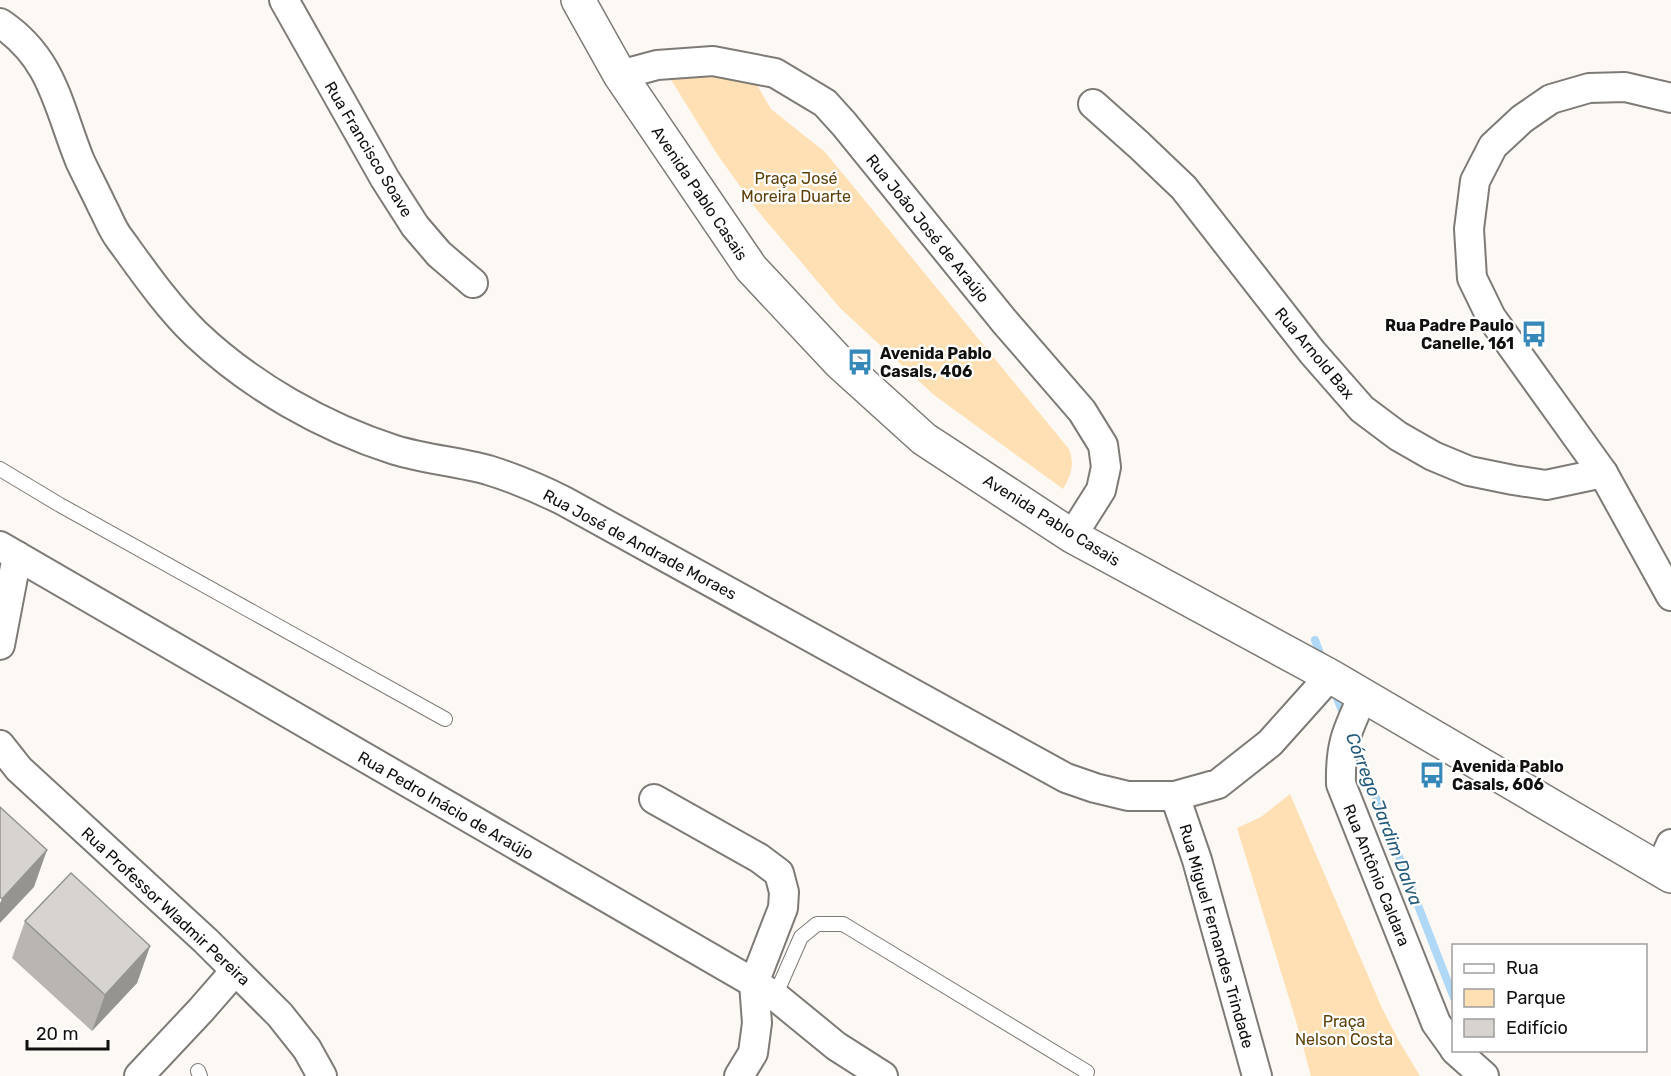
<svg xmlns="http://www.w3.org/2000/svg" width="1671" height="1076" font-family="Rubik,sans-serif">
	<style>
		.park { fill: #ffe0b4 }
		.lines { fill: none; stroke-linecap: round; stroke-linejoin: round }
		.stream { stroke: #afd8f6; stroke-width: 8 }
		.service-casing { stroke: #7e7b77; stroke-width: 16 }
		.minor-casing { stroke: #7e7b77; stroke-width: 32 }
		.tertiary-casing { stroke: #7e7b77; stroke-width: 36 }
		.service { stroke: #fff; stroke-width: 14 }
		.minor { stroke: #fff; stroke-width: 28 }
		.tertiary { stroke: #fff; stroke-width: 33 }
		.wall { fill: #b9b6b2 }
		.shaded-wall { fill: #969491 }
		.building { fill: #d7d4cf; stroke: #969491; stroke-width: 1.5 }
		.labels { text-anchor: middle; stroke-width: 4.5; stroke-linejoin: round; paint-order: stroke }
		.street-label { font-size: 16px; fill: #11100e; stroke: #fff }
		.park-label { font-size: 16px; fill: #5e410a; stroke: #fff }
		.poi-label { font-size: 16px; font-weight: bold; fill: #11100e; stroke: #fff; text-anchor: start }
		.water-label { font-size: 18px; font-style: italic; fill: #255b7b; stroke: #fff }
	</style>
	<rect width="100%" height="100%" fill="#fcf9f4"/>
	<g class="park">
		<path d="M696,73L754,80L771,109L825,152L1069,449C1075,465 1071,476 1063,489L934,395L840,308L757,210L717,154L668,75Z"/>
		<path d="M1290,794L1382,1008L1399,1041L1420,1076H1311L1296,1021L1237,828L1261,817Z"/>
	</g>
	<g class="lines">
		<g class="stream">
			<path d="M1315,640L1322,659"/>
			<path d="M1334,691L1345,718"/>
			<path d="M1354,741L1454,998"/>
		</g>
		<g class="service-casing">
			<g id="service">
				<path d="M0,469L60,505L445,719"/>
				<path d="M775,996L801,937L817,924H843L1087,1072"/>
				<path d="M198,1071L200,1076"/>
			</g>
		</g>
		<g class="minor-casing">
			<g id="minor">
				<path d="M284,0L385,179L415,226L439,254L473,283"/>
				<path d="M0,23C53,58 58,107 80,161C87,176 95,191 102,206C108,217 112,229 119,238C143,271 167,306 196,334C251,386 323,427 395,450C425,459 458,462 488,470C514,478 540,489 564,501L1066,778L1095,788L1128,796H1175L1218,784L1270,743L1330,676"/>
				<path d="M620,75L657,65L713,61L775,73L825,103L844,124L1004,321L1082,411L1103,445L1106,467L1101,490L1072,536"/>
				<path d="M1671,98L1625,87L1589,88L1551,99L1522,119L1493,146L1475,181L1469,229L1472,278L1491,317L1603,473L1671,596"/>
				<path d="M1093,104L1139,145L1184,188L1312,352L1362,409L1398,436L1433,456L1469,471L1513,480L1546,485L1603,473"/>
				<path d="M0,546L754,983L775,996L836,1046L883,1076"/>
				<path d="M0,645L17,556"/>
				<path d="M1363,696C1347,731 1340,744 1341,784L1436,1023L1454,1048"/>
				<path d="M0,745L19,769L206,941L280,1015L307,1049L322,1076"/>
				<path d="M1175,796L1197,860L1257,1076"/>
				<path d="M654,799L759,858L779,873L784,892L783,908L754,983L757,1023L753,1053L739,1076"/>
				<path d="M1660,869L1671,844"/>
				<path d="M1455,1050L1484,1076"/>
				<path d="M139,1076L201,1010L235,971"/>
			</g>
		</g>
		<g class="tertiary-casing">
			<path id="tertiary" d="M578,0L620,75L751,268L840,363L924,439L1072,536L1330,676L1671,876"/>
		</g>
		<use href="#service" class="service"/>
		<use href="#minor" class="minor"/>
		<use href="#tertiary" class="tertiary"/>
	</g>
	<path class="wall" d="M25,921L150,946L137,983L92,1031L12,958Z"/>
	<g class="shaded-wall">
		<path d="M47,850L34,887L0,923V903L2,899Z"/>
		<path d="M150,946L137,983L92,1031L105,995Z"/>
	</g>
	<g class="building">
		<path d="M0,807L47,850L2,899L0,897Z"/>
		<path d="M71,873L150,946L105,995L25,921Z"/>
	</g>
	<defs>
		<g id="bus-bare" transform="scale(2.07)"><path d="M-5-6H5V4H4V6H2V4H-2V6H-4V4H-5ZM-3.5-4V0h7V-4ZM-3.5 1.2v1.5H-2V1.2ZM2 1.2v1.5H3.5V1.2Z" fill="#3688b9" stroke="#fff" stroke-width="2.5" paint-order="stroke"/></g>
	</defs>
	<g fill-rule="evenodd">
		<use href="#bus-bare" x="1534" y="334"/>
		<use href="#bus-bare" x="860" y="362"/>
		<use href="#bus-bare" x="1432" y="775"/>
	</g>
	<g class="labels">
		<g class="street-label">
			<text transform="translate(369 149) rotate(59)" y="6">Rua Francisco Soave</text>
			<text transform="translate(700 193) rotate(56)" y="6">Avenida Pablo Casais</text>
			<text transform="translate(928 228) rotate(51)" y="6">Rua João José de Araújo</text>
			<text transform="translate(1315 353) rotate(50)" y="6">Rua Arnold Bax</text>
			<text transform="translate(1052 520) rotate(32)" y="6">Avenida Pablo Casais</text>
			<text transform="translate(640 544) rotate(28)" y="6">Rua José de Andrade Moraes</text>
			<text transform="translate(446 805) rotate(30)" y="6">Rua Pedro Inácio de Araújo</text>
			<text transform="translate(1377 875) rotate(68)" y="6">Rua Antônio Caldara</text>
			<text transform="translate(166 906) rotate(43)" y="6">Rua Professor Wladmir Pereira</text>
			<text transform="translate(1217 936) rotate(74)" y="6">Rua Miguel Fernandes Trindade</text>
		</g>
		<g class="park-label">
			<text x="796" y="184">Praça José<tspan x="796" dy="18">Moreira Duarte</tspan></text>
			<text x="1344" y="1027">Praça<tspan x="1344" dy="18">Nelson Costa</tspan></text>
		</g>
		<g class="poi-label">
			<text x="1514" y="331" text-anchor="end">Rua Padre Paulo<tspan x="1514" dy="18">Canelle, 161</tspan></text>
			<text x="880" y="359">Avenida Pablo<tspan x="880" dy="18">Casals, 406</tspan></text>
			<text x="1452" y="772">Avenida Pablo<tspan x="1452" dy="18">Casals, 606</tspan></text>
		</g>
		<g class="water-label">
			<text transform="translate(1384 819) rotate(69)" y="6">Córrego Jardim Dalva</text>
		</g>
	</g>
	<rect x="1452" y="944" width="195" height="108" fill="#ffffff" stroke="#a09f9f" stroke-width="1.5"/>
	<rect x="1464" y="964" width="30" height="9" fill="#ffffff" stroke="#a09f9f" stroke-width="1.5"/>
	<text x="1506" y="974" font-size="18" fill="#11100e">Rua</text>
	<rect x="1464" y="989" width="30" height="18" fill="#ffe0b4" stroke="#a09f9f" stroke-width="1.5"/>
	<text x="1506" y="1004" font-size="18" fill="#11100e">Parque</text>
	<rect x="1464" y="1019" width="30" height="18" fill="#d7d4cf" stroke="#a09f9f" stroke-width="1.5"/>
	<text x="1506" y="1034" font-size="18" fill="#11100e">Edifício</text>
	<path d="M27 1040v9h81v-9" fill="none" stroke="#11100e" stroke-width="3"/>
	<text x="36" y="1040" font-size="18" fill="#11100e" stroke="#ffffff" stroke-width="4.5" paint-order="stroke">20 m</text>
</svg>
